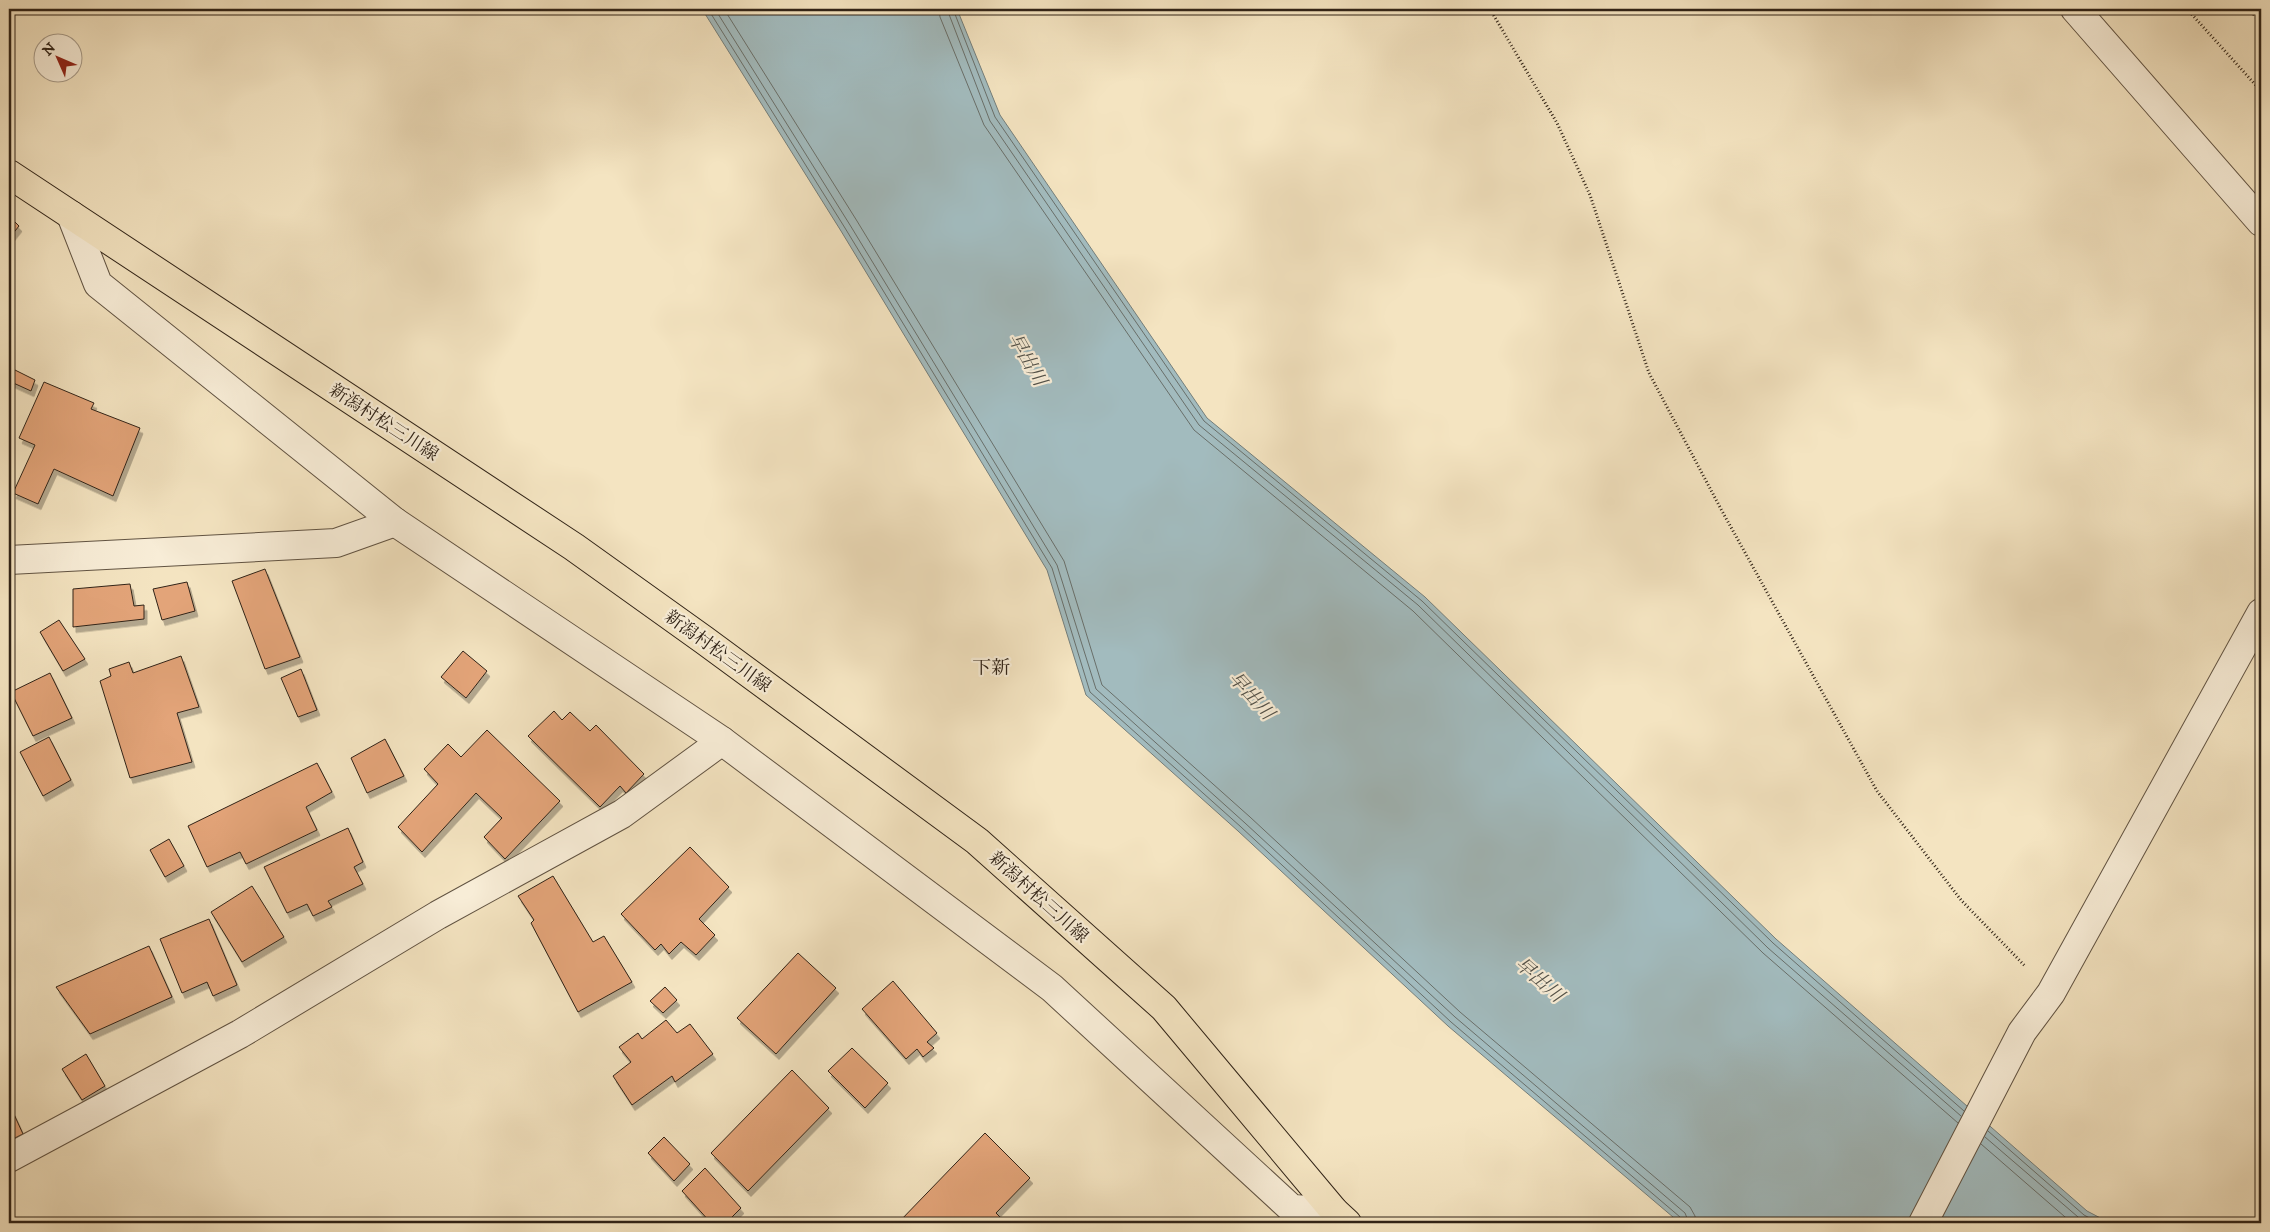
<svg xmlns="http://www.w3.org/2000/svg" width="2270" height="1232" font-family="'IM FELL DW Pica','Noto Serif JP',serif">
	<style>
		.water { fill: #a2bbbe; stroke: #747e7b }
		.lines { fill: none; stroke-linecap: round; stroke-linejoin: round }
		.shore { stroke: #696f6a; stroke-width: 1 }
		.building { fill: #e3a479; stroke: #302317; filter: url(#shadow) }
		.minor-casing { stroke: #615342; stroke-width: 30 }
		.primary-casing { stroke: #302317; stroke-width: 30 }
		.path { stroke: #302317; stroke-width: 3; stroke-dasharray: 1 2.5; stroke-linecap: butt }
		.minor { stroke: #f8edd7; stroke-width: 28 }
		.primary { stroke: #f4e4c1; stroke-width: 28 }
		.labels { text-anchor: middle; stroke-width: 4.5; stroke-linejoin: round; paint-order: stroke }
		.street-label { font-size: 18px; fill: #302317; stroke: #f8edd7 }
		.water-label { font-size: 19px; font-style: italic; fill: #525149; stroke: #f8edd7 }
		.neighbourhood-label { font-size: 19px; fill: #302317; stroke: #f8edd7 }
	</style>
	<defs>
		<filter id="shadow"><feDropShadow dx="3" dy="5.5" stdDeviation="0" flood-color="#0004"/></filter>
	</defs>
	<rect width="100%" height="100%" fill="#f4e4c1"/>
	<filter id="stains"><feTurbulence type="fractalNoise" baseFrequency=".004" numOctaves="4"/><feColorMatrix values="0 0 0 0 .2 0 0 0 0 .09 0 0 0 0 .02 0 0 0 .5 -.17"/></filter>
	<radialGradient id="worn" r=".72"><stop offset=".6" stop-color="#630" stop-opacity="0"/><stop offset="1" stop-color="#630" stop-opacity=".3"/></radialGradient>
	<path class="water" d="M702,9H957L1000,115L1207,418L1425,597L1776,939L2087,1211L2110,1223H1680L1448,1026L1238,831L1086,695L1047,570L841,231Z"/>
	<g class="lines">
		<g class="shore">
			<path d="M708,9L845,228L1052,568L1090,692L1241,827L1451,1022L1680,1217L1683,1223"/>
			<path d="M715,9L850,225L1057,565L1096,689L1245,823L1455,1017L1685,1213L1689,1223"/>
			<path d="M724,9L857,221L1064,561L1102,685L1250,817L1460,1012L1690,1207L1695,1216L1696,1223"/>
			<path d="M939,9L940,17L984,125L1194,430L1413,611L1763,953L1958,1123"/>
			<path d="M947,9L990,121L1199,425L1418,605L1768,948L1961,1116"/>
			<path d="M953,9L995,117L1204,421L1422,601L1773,943L1964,1111"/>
			<path d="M1988,1131L2084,1215L2099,1223"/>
			<path d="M1985,1137L2085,1223"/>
			<path d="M1981,1144L2072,1223"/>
		</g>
	</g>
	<g class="building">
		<path d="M9,216L19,226L11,236L9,235Z"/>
		<path d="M9,367L35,380L31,391L9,381Z"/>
		<path d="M44,382L94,403L91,409L140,428L113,496L54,469L38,504L13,493L35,445L19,438Z"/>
		<path d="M265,569L300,657L265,669L232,581Z"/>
		<path d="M187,582L195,611L162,620L153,589Z"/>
		<path d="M130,584L134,606L144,605V619L73,627V589Z"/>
		<path d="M59,620L85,659L63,671L40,632Z"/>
		<path d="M463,651L487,671L466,698L441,677Z"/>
		<path d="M181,656L199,707L177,713L192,762L130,778L100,681L111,676L109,669L129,662L133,673Z"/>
		<path d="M301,669L317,710L298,717L281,678Z"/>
		<path d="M50,673L72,718L33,736L11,692Z"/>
		<path d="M554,711L562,720L570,712L590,731L596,725L644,774L626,793L620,786L600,807L528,736Z"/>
		<path d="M487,730L560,801L505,859L484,837L502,818L476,793L422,852L398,827L438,784L424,769L448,744L461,757Z"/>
		<path d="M49,737L71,780L43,796L20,752Z"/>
		<path d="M385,739L404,776L367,793L351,758Z"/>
		<path d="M317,763L332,792L306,807L317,830L246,864L240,852L207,867L188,826Z"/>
		<path d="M348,828L363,862L354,867L363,884L328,901L332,907L313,916L307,904L287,913L264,867Z"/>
		<path d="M169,839L184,866L165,877L150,850Z"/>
		<path d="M690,847L729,887L699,919L715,935L696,955L681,942L669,954L661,944L655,950L621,914Z"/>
		<path d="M553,876L593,942L604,936L632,982L578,1012L531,923L534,920L518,896Z"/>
		<path d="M252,886L284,937L242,962L211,912Z"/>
		<path d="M209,919L237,985L213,996L207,982L182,993L160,939Z"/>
		<path d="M149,946L172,997L90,1034L56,987Z"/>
		<path d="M798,953L836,988L776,1054L737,1018Z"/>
		<path d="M893,981L937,1033L927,1042L934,1048L923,1057L917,1049L906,1059L862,1009Z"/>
		<path d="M665,987L677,1000L663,1013L650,1001Z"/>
		<path d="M666,1020L677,1033L690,1024L713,1054L675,1082L672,1076L632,1105L613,1076L631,1062L619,1047L638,1033L642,1039Z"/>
		<path d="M852,1048L888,1083L865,1108L828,1071Z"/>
		<path d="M86,1054L105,1086L82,1100L62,1069Z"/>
		<path d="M792,1070L829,1108L748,1191L711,1153Z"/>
		<path d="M12,1110L23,1134L9,1141V1112Z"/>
		<path d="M985,1133L1030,1178L996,1213L1006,1223H898Z"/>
		<path d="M664,1137L690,1164L674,1181L648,1153Z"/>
		<path d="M705,1168L741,1208L726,1223H711L682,1191Z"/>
	</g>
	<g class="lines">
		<g class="minor-casing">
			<g id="minor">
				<path d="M2075,9L2261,222"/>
				<path d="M395,522L722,741L1052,988L1292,1209L1334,1211"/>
				<path d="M9,560L336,543L395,522L98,284L71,215"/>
				<path d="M9,1158L240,1034L438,915L622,814L722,741"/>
				<path d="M1923,1223L2022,1032L2051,993L2261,613"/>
			</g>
		</g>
		<g class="primary-casing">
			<path id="primary" d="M9,174L574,547L704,640L977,841L1164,1008L1334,1211L1347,1223"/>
		</g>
		<g class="path">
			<path d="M1490,9L1557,123L1590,195L1649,373L1722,511L1877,791L1961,900L2025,966"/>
			<path d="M2187,9L2261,91"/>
			<path d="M2249,9L2261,23"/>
		</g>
		<use href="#minor" class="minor"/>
		<use href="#primary" class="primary"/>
	</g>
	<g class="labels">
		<g class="street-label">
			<text transform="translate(384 422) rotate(33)" y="6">新潟村松三川線</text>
			<text transform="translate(718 651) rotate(36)" y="6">新潟村松三川線</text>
			<text transform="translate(1039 897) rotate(42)" y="6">新潟村松三川線</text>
		</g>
		<g class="water-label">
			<text transform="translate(1028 359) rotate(60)" y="7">早出川</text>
			<text transform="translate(1252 695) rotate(48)" y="7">早出川</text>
			<text transform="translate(1540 979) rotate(41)" y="7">早出川</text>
		</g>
		<g class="neighbourhood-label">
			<text x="991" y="674">下新</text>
		</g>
	</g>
	<rect width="2270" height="1232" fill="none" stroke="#f4e4c1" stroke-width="30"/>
	<rect x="10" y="10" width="2250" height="1212" fill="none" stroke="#302317" stroke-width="2.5"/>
	<rect x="15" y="15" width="2240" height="1202" fill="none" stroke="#302317"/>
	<g transform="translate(58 58) rotate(315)"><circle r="24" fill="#f8edd7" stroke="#a89c8a"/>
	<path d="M0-4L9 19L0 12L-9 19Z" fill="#8f2418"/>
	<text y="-8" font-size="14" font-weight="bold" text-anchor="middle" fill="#302317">N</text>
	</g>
	<rect width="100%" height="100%" filter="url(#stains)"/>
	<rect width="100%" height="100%" fill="url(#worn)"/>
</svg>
